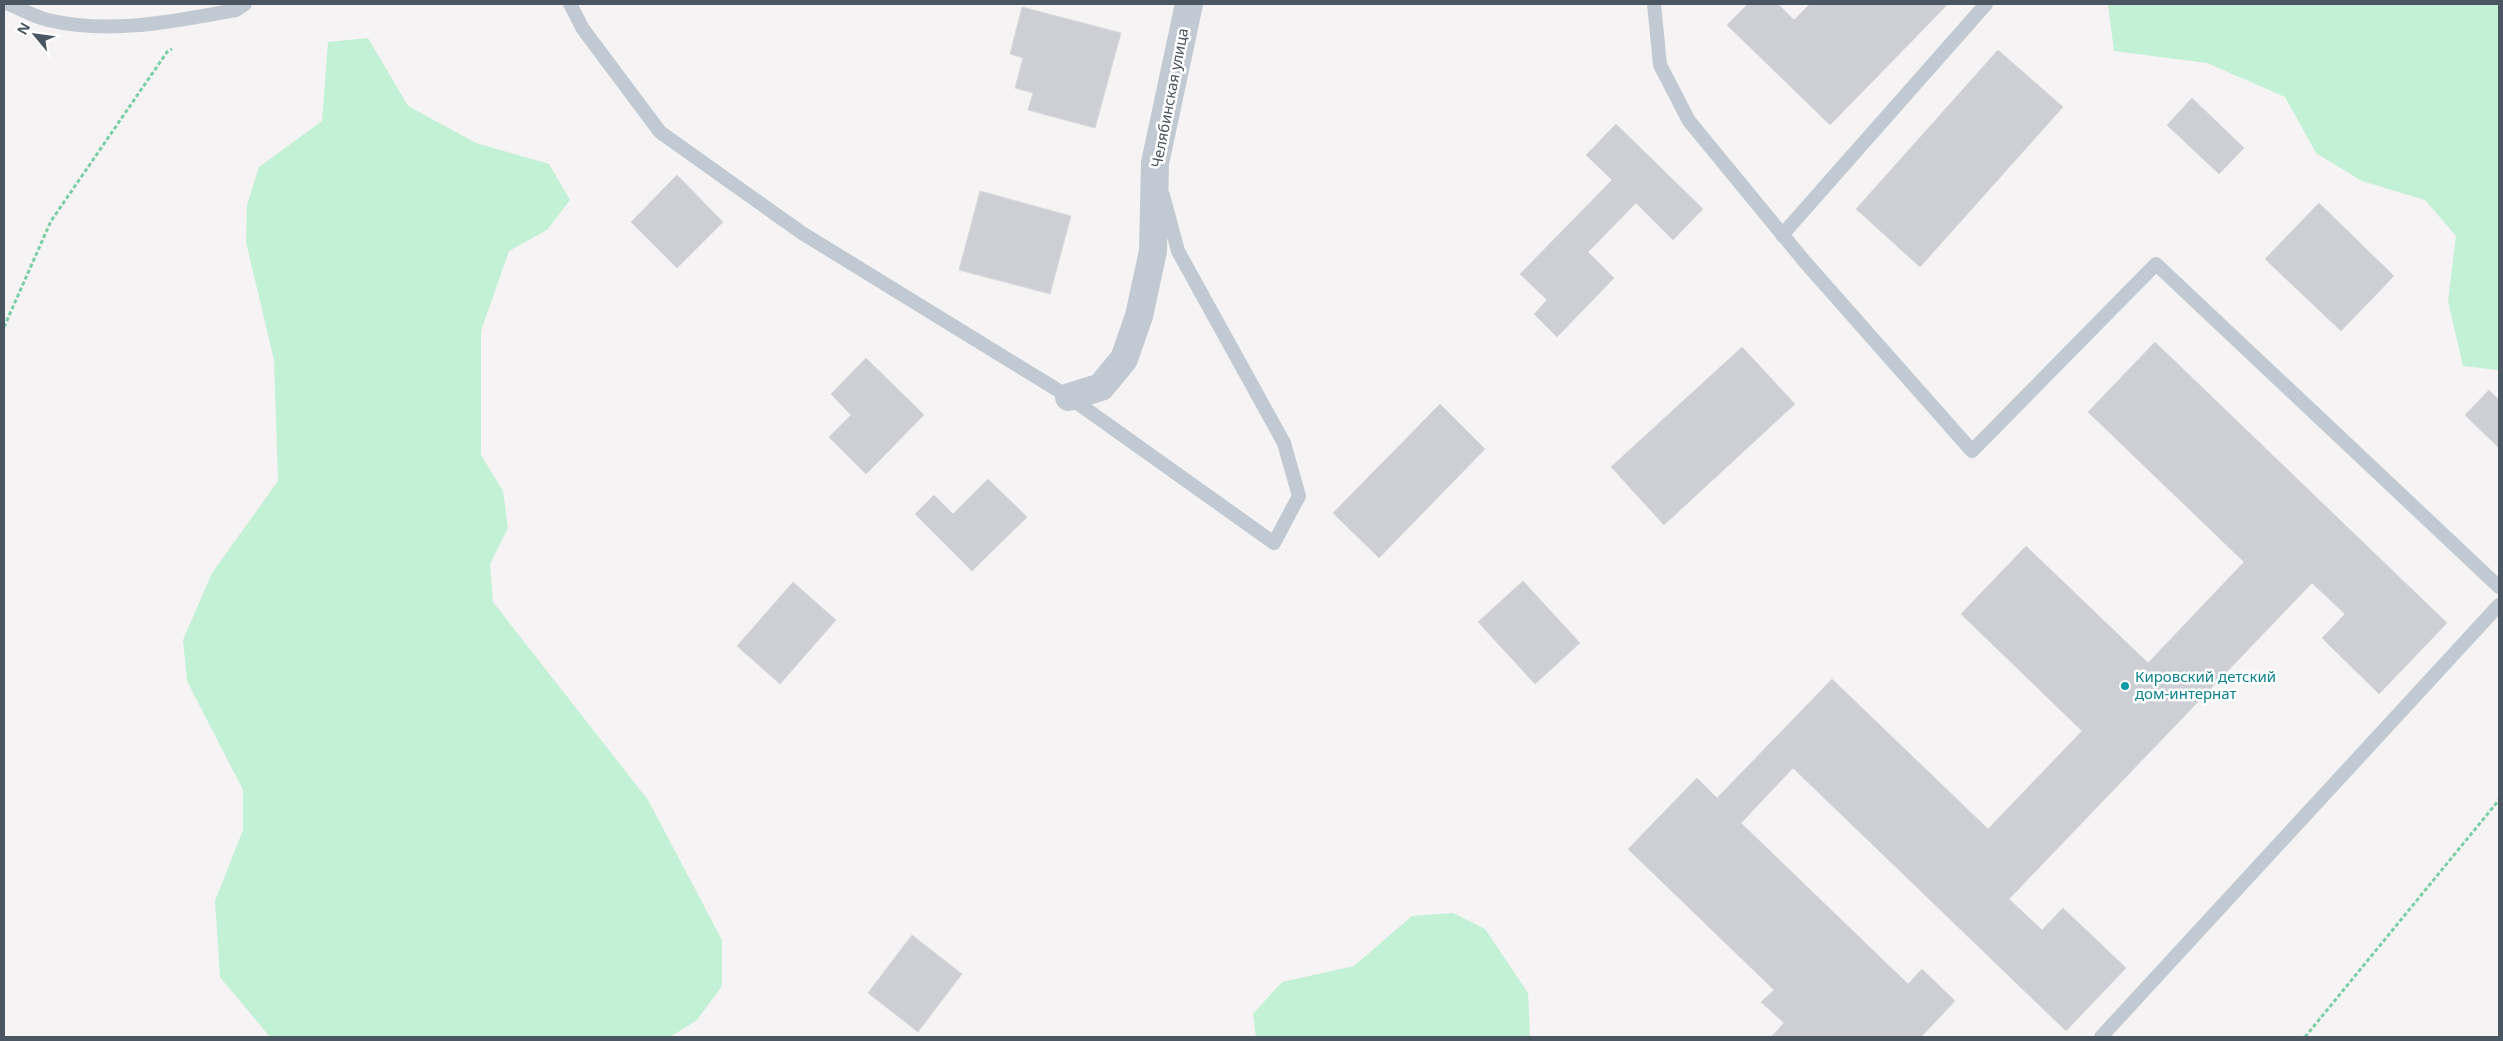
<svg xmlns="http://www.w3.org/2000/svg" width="2503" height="1041" font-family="'Noto Sans',sans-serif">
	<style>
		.green { fill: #c3f1d5 }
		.building { fill: #cdcfd5; stroke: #d7d9de }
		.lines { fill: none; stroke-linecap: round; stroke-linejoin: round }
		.path { stroke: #7ad0a6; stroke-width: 3; stroke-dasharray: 4 2.5; stroke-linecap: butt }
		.lane { stroke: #c1cad2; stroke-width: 14 }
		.street { stroke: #c1cad2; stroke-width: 28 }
		.culture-dot { fill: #0f9aa8; stroke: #fff; stroke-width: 2 }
		.labels { text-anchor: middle; stroke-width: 5; stroke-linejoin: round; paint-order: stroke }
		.street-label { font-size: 15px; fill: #4a5661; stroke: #fff }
		.culture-label { font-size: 15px; fill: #0d838f; stroke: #fff; text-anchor: start }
	</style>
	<rect width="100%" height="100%" fill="#f5f3f3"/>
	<g class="green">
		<path d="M2108,4H2499V370L2463,366L2448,301L2456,236L2425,200L2362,181L2316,153L2285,97L2207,63L2114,51Z"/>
		<path d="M368,38L408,106L476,143L549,164L570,200L547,230L509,251L481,331V455L503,491L508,528L490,564L493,602L648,800L722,940V986L697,1020L670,1037H270L220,977L215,901L243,830V790L187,681L183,640L212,573L278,481L274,360L246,242L247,205L259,167L322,121L328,42Z"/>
		<path d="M1453,913L1485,929L1528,993L1530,1037H1256L1253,1014L1282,982L1354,966L1412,916Z"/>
	</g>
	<g class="building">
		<path d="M1748,4H1778L1794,20L1810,4H1948L1830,125L1727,25Z"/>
		<path d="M1022,7L1121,33L1095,128L1028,110L1033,93L1015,88L1023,58L1010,54Z"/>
		<path d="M1998,50L2063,107L1920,267L1856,209Z"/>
		<path d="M2192,98L2244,148L2219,174L2167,125Z"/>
		<path d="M1616,124L1703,209L1673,240L1636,203L1588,252L1614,278L1557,337L1534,314L1547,300L1520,274L1612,180L1586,155Z"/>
		<path d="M677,175L723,222L677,268L631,222Z"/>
		<path d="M980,191L1071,216L1050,294L959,270Z"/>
		<path d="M2319,203L2394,276L2341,331L2265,259Z"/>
		<path d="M2155,342L2447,623L2379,694L2322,638L2345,614L2312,583L2009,899L2042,930L2063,908L2126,968L2066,1031L1793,768L1741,823L1908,984L1922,969L1955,1001L1921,1037H1771L1784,1023L1761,1002L1774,990L1628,849L1697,778L1717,798L1832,679L1988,829L2082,731L1961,614L2026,546L2148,663L2244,562L2088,412Z"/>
		<path d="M1742,347L1795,404L1664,525L1611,467Z"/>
		<path d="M866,358L924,415L866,474L829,437L851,415L831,394Z"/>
		<path d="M2489,390L2499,400V448L2465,415Z"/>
		<path d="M1440,404L1485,449L1379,558L1333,513Z"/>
		<path d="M988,479L1027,517L972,571L915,514L934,495L953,514Z"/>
		<path d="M1523,581L1580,643L1535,684L1478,622Z"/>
		<path d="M793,582L836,620L780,684L737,646Z"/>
		<path d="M912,935L962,974L918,1032L868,993Z"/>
	</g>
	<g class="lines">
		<g class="path">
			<path d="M4,327L51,221L167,52L172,49"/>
			<path d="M2305,1037L2499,800"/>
		</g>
		<g class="lane">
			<path d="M9,4C21,9 35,17 48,20C111,35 175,21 236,10L245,4"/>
			<path d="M570,4L583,29L660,132L802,233L1069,397L1274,543L1299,496L1284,443L1178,251L1163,195"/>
			<path d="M1654,4L1660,65L1689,121L1805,262L1972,451L2156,264L2499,587"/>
			<path d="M1782,235L1986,4"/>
			<path d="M2101,1037L2499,605"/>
		</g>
		<path class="street" d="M1069,397L1101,387L1124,359L1139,316L1153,251L1155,163L1189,4"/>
	</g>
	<circle class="culture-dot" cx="2125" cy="686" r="5"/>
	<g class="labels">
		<g class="street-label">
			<text transform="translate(1170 98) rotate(-79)" y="5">Челябинская улица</text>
		</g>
		<g class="culture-label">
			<text x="2135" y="682">Кировский детский<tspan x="2135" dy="17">дом-интернат</tspan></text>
		</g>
	</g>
	<rect width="2503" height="1041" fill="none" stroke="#4a5661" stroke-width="10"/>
	<g transform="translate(35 35) rotate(299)" stroke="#ffffff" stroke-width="4" paint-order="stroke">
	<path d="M0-4L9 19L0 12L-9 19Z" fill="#4a5661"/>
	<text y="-8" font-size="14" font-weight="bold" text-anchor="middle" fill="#4a5661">N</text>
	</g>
</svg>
